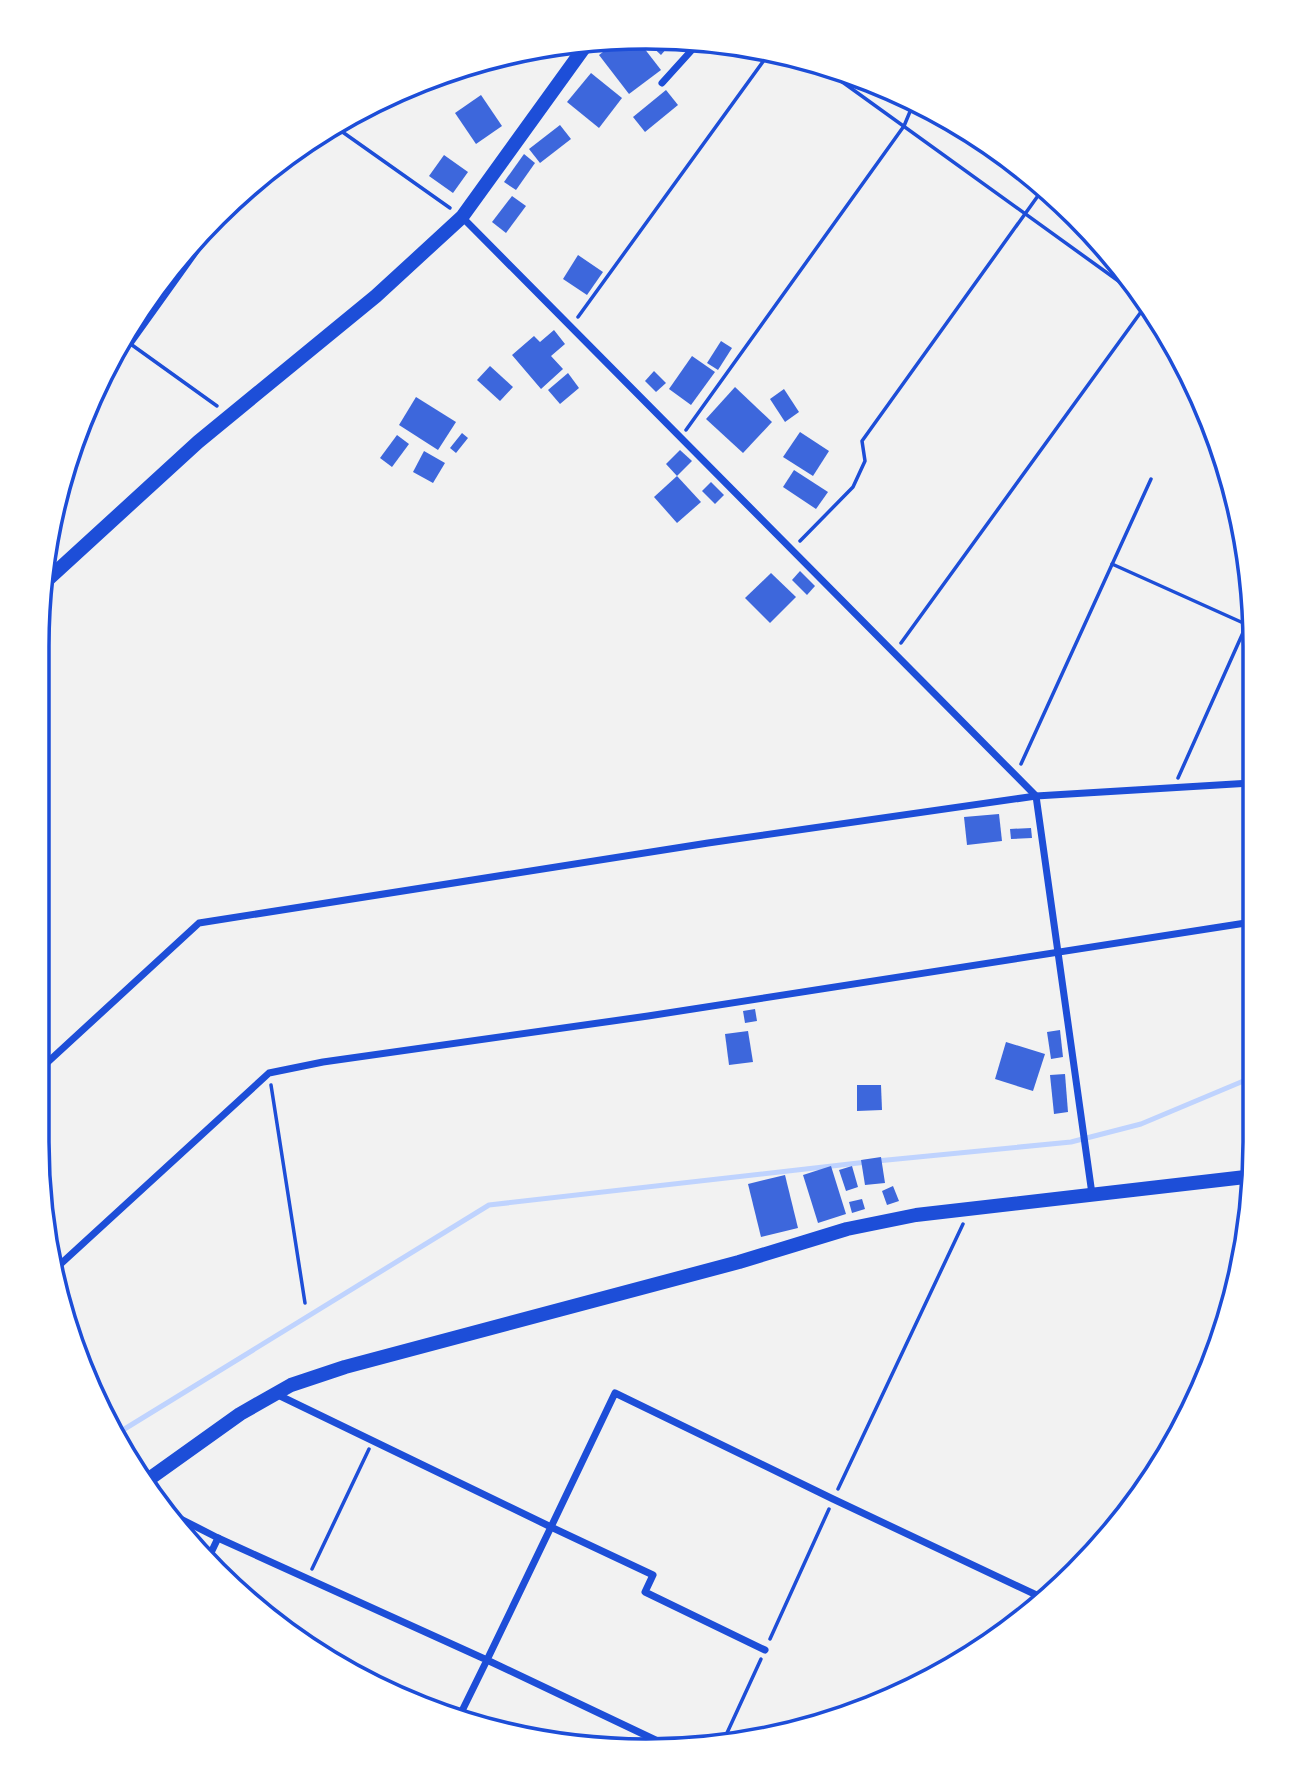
<svg xmlns="http://www.w3.org/2000/svg" width="1292" height="1788" font-family="'IBM Plex Sans',sans-serif">
	<style>
		.lines { fill: none; stroke-linecap: round; stroke-linejoin: round }
		.stream { stroke: #bfd3fe; stroke-width: 5 }
		.building { fill: #3d67dc }
		.path { stroke: #1d4ed8; stroke-width: 3.5 }
		.minor { stroke: #1d4ed8; stroke-width: 7 }
		.secondary { stroke: #1d4ed8; stroke-width: 14 }
		.rim { fill: none; stroke: #1d4ed8; stroke-width: 3.5 }
	</style>
	<rect width="100%" height="100%" fill="#f2f2f2"/>
	<g class="lines">
		<g class="stream">
			<path d="M877,1161L1071,1142L1141,1124L1253,1077"/>
			<path d="M118,1433L489,1205L867,1162"/>
		</g>
	</g>
	<g class="building">
		<path d="M620,39H637L661,70L629,94L599,55Z"/>
		<path d="M649,39L666,40H674L661,55L647,42Z"/>
		<path d="M591,73L622,98L599,128L567,102Z"/>
		<path d="M666,90L678,105L645,132L633,117Z"/>
		<path d="M481,95L502,126L476,144L455,113Z"/>
		<path d="M560,125L571,139L540,163L529,149Z"/>
		<path d="M524,154L535,163L516,190L504,182Z"/>
		<path d="M444,155L468,172L453,193L429,176Z"/>
		<path d="M512,196L526,206L506,233L492,222Z"/>
		<path d="M578,255L603,272L587,295L563,279Z"/>
		<path d="M554,330L565,344L551,356L563,369L541,389L512,355L534,336L540,342Z"/>
		<path d="M721,341L732,348L718,370L707,363Z"/>
		<path d="M692,356L715,372L691,405L669,389Z"/>
		<path d="M490,366L513,387L500,401L477,380Z"/>
		<path d="M654,371L666,383L656,392L645,381Z"/>
		<path d="M568,373L579,388L560,404L548,390Z"/>
		<path d="M735,387L772,422L743,453L706,419Z"/>
		<path d="M784,389L799,412L785,422L770,399Z"/>
		<path d="M416,397L456,422L438,450L399,425Z"/>
		<path d="M800,432L829,451L813,476L783,457Z"/>
		<path d="M462,433L468,438L456,453L450,448Z"/>
		<path d="M397,435L409,444L392,467L380,458Z"/>
		<path d="M680,450L692,461L677,476L666,464Z"/>
		<path d="M424,451L445,463L433,483L413,472Z"/>
		<path d="M794,470L828,492L816,509L783,487Z"/>
		<path d="M677,476L701,502L677,523L654,497Z"/>
		<path d="M711,482L724,495L715,504L702,491Z"/>
		<path d="M800,571L815,586L807,595L792,580Z"/>
		<path d="M771,573L796,597L770,623L745,598Z"/>
		<path d="M999,814L1002,841L967,845L964,817Z"/>
		<path d="M1031,828L1032,838L1011,839L1010,829Z"/>
		<path d="M755,1009L757,1021L745,1023L743,1011Z"/>
		<path d="M1060,1030L1063,1057L1051,1059L1047,1032Z"/>
		<path d="M748,1031L753,1062L729,1065L725,1034Z"/>
		<path d="M1006,1042L1045,1054L1033,1091L995,1079Z"/>
		<path d="M1065,1074L1068,1112L1054,1114L1050,1075Z"/>
		<path d="M857,1085H881L882,1110L857,1111Z"/>
		<path d="M881,1157L885,1183L865,1185L861,1160Z"/>
		<path d="M831,1166L846,1214L818,1223L803,1175Z"/>
		<path d="M852,1166L858,1187L846,1191L839,1170Z"/>
		<path d="M785,1175L798,1228L761,1237L748,1184Z"/>
		<path d="M893,1186L899,1201L887,1205L882,1191Z"/>
		<path d="M862,1199L865,1209L852,1213L849,1202Z"/>
	</g>
	<g class="lines">
		<g class="path">
			<path d="M816,63L1142,298"/>
			<path d="M334,126L450,208"/>
			<path d="M578,317L770,52"/>
			<path d="M125,340L217,406"/>
			<path d="M131,345L219,222"/>
			<path d="M686,430L904,126L914,102"/>
			<path d="M800,541L853,487L865,461L862,441L1045,186"/>
			<path d="M1112,564L1250,626"/>
			<path d="M901,643L1146,305"/>
			<path d="M1021,764L1151,479"/>
			<path d="M1178,778L1250,617"/>
			<path d="M271,1085L305,1303"/>
			<path d="M838,1489L963,1224"/>
			<path d="M312,1569L369,1449"/>
			<path d="M770,1639L829,1509"/>
			<path d="M721,1746L761,1659"/>
		</g>
		<g class="minor">
			<path d="M662,83L700,41"/>
			<path d="M462,217L1036,796L1092,1194"/>
			<path d="M37,1072L199,923L708,843L1036,796L1251,783"/>
			<path d="M54,1270L269,1073L323,1062L648,1016L1252,922"/>
			<path d="M276,1394L551,1527L615,1393L833,1499L1045,1599"/>
			<path d="M167,1512L218,1538L487,1660L459,1717"/>
			<path d="M208,1559L218,1538"/>
			<path d="M664,1744L487,1660L551,1527L653,1575L645,1592L765,1650"/>
		</g>
		<g class="secondary">
			<path d="M45,582L198,442L376,296L462,217L589,41"/>
			<path d="M142,1484L240,1414L291,1385L345,1367L739,1262L847,1229L916,1215L1254,1176"/>
		</g>
	</g>
	<path d="M0 0H1292V1788H0ZM646 49H646A597 597 0 0 1 1243 646V1142A597 597 0 0 1 646 1739H646A597 597 0 0 1 49 1142V646A597 597 0 0 1 646 49Z" fill="#fff" fill-rule="evenodd"/>
	<path class="rim" d="M646 49H646A597 597 0 0 1 1243 646V1142A597 597 0 0 1 646 1739H646A597 597 0 0 1 49 1142V646A597 597 0 0 1 646 49Z"/>
</svg>
